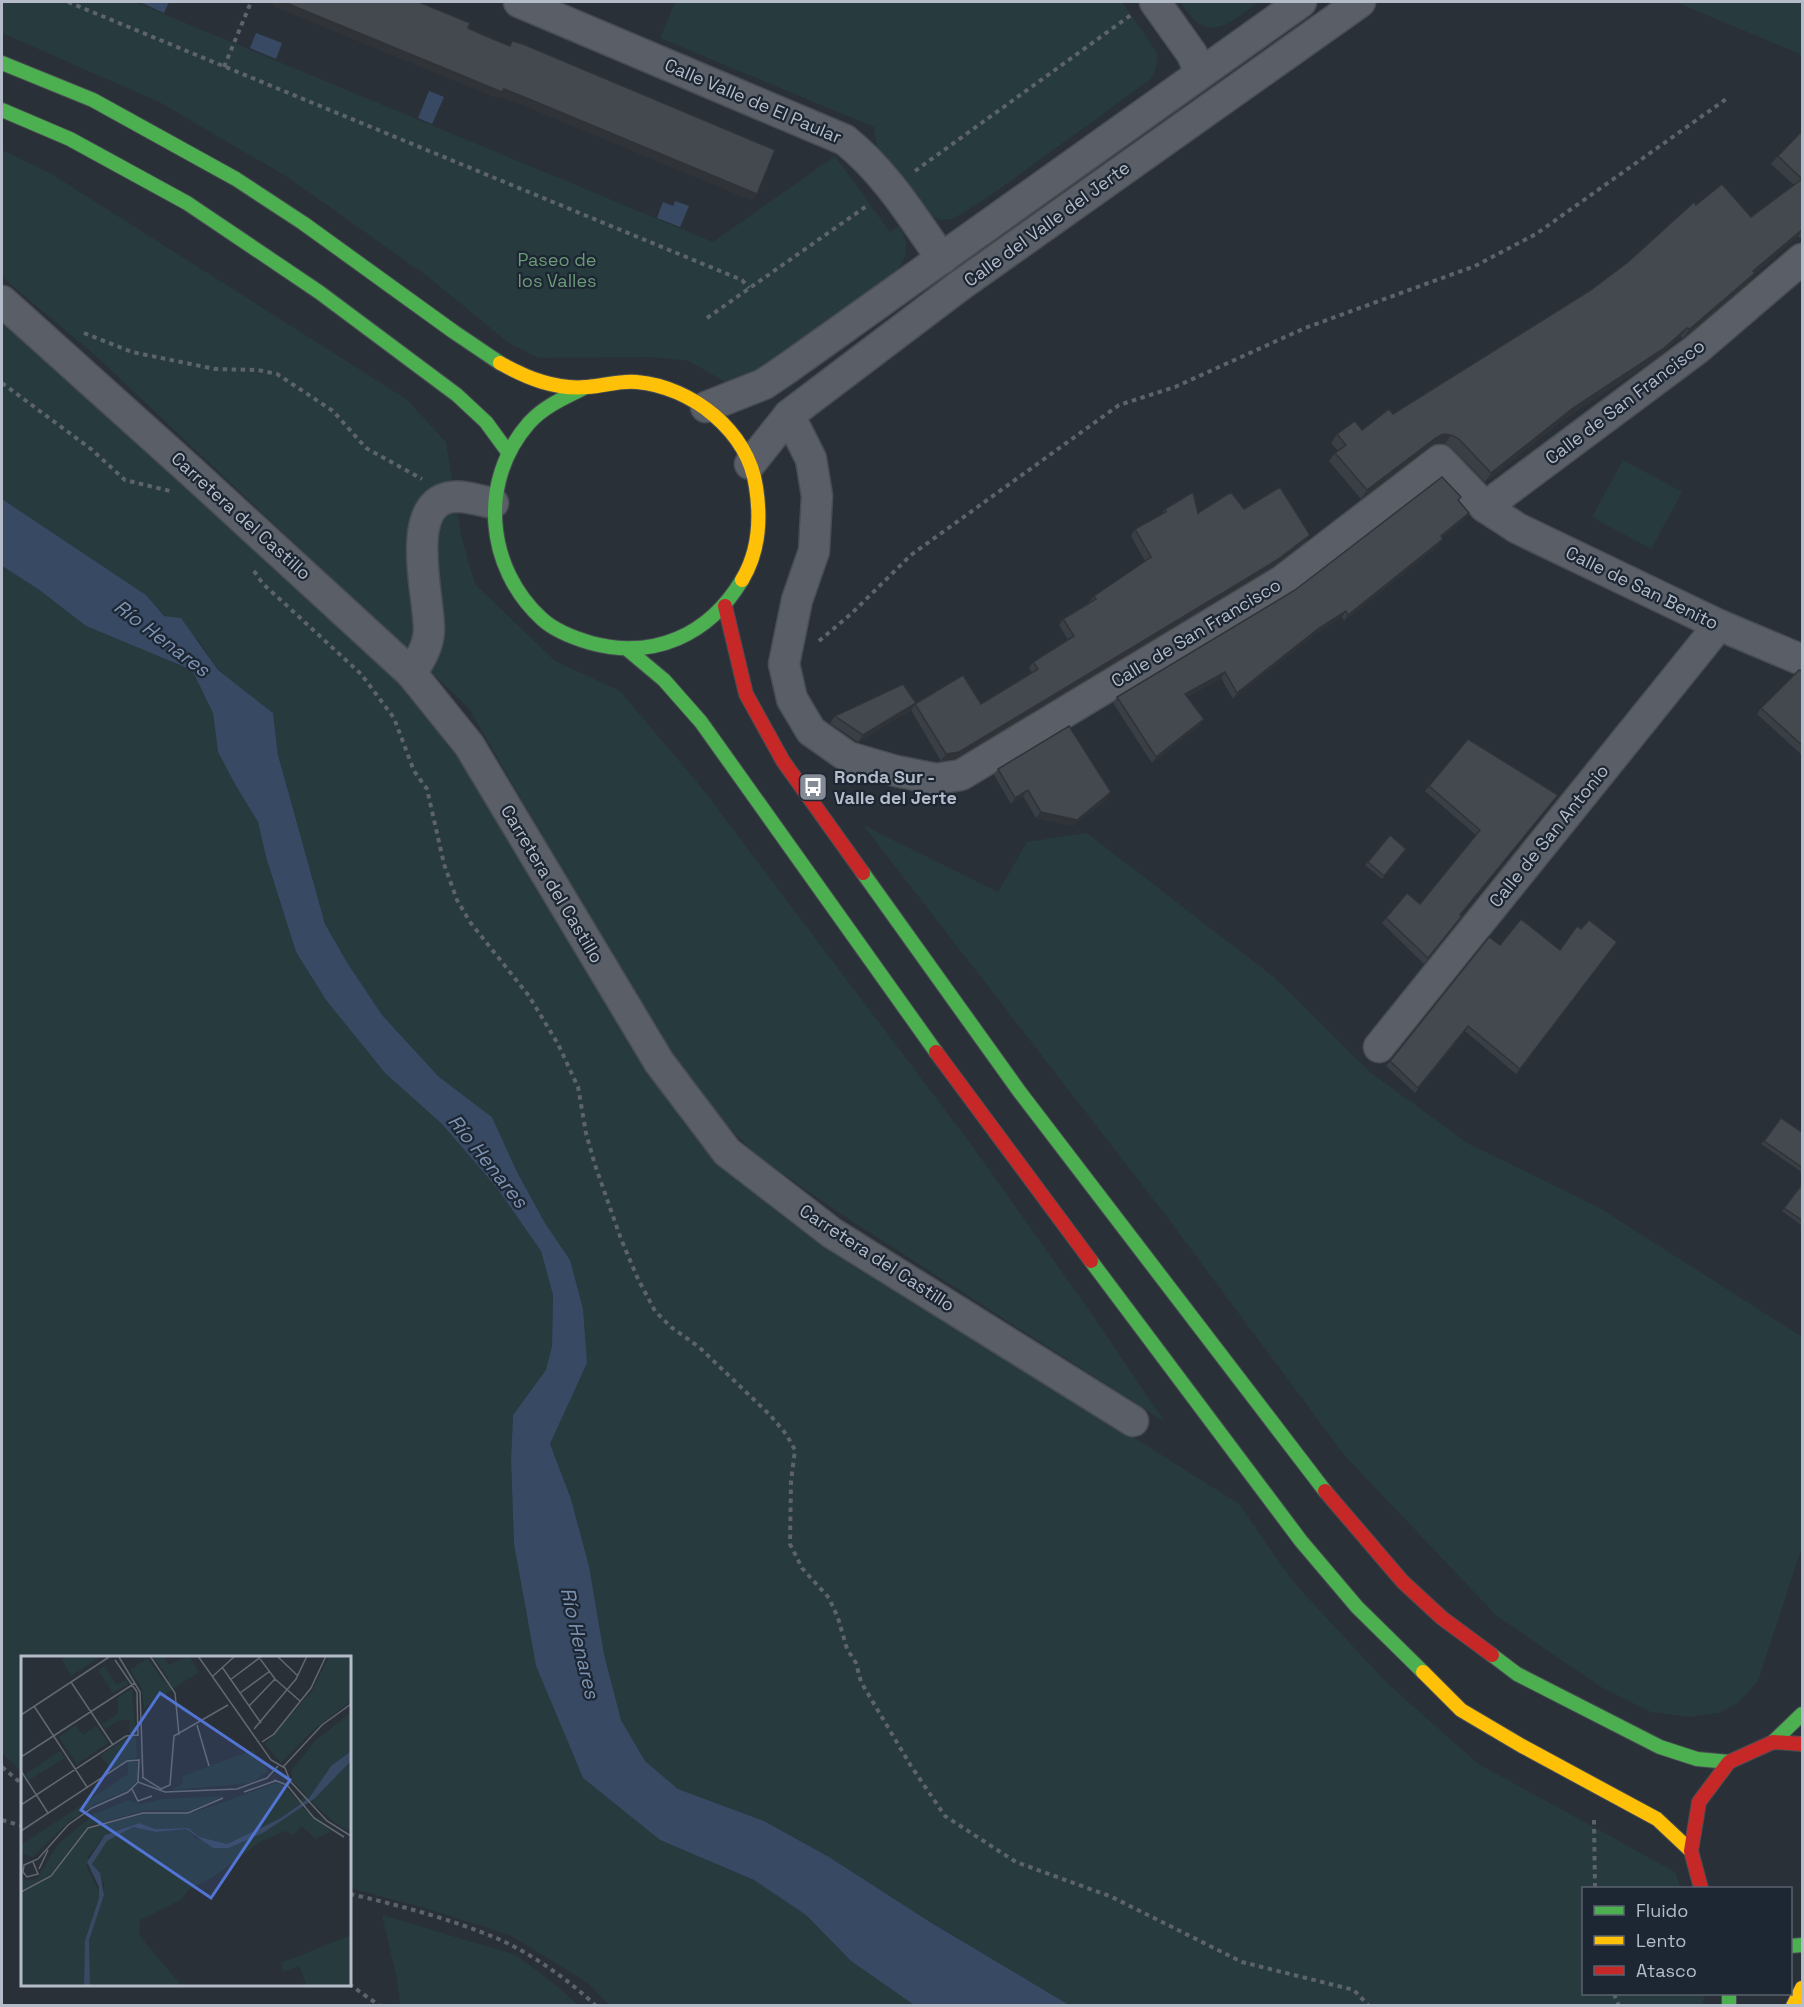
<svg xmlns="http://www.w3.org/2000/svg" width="1804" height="2007" font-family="'Space Grotesk',sans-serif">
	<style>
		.green { fill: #273a3e }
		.water { fill: #384963 }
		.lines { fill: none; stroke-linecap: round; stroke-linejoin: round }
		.street-casing { stroke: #484c53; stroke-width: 33 }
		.fast-casing { stroke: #484c53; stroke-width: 16 }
		.slow-casing { stroke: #484c53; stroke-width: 16 }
		.jam-casing { stroke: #484c53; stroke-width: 16 }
		.path { stroke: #5d636a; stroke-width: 4; stroke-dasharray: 4.5 4.5; stroke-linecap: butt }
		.street { stroke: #5a5e66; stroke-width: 30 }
		.fast { stroke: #4caf50; stroke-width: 14 }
		.slow { stroke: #ffc107; stroke-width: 14 }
		.jam { stroke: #c62828; stroke-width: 14 }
		.wall { fill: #3a3f45 }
		.shaded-wall { fill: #303338 }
		.building { fill: #444950; stroke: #303338; stroke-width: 1.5 }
		.labels { text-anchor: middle; stroke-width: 4.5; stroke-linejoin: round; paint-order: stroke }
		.street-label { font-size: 18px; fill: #b4bcc9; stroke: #1d2633 }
		.park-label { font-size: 18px; fill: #6b9a76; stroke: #1d2633 }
		.poi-label { font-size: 18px; font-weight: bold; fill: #b4bcc9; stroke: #1d2633; text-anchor: start }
		.water-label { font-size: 20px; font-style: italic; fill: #7c92b1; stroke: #1d2633 }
		.inset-road { fill: none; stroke: #616872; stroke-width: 1.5 }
		.view { fill: #5274d3; fill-opacity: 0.15; stroke: #5274d3; stroke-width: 3 }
		.inset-edge { fill: none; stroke: #b4bcc9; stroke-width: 3 }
	</style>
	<rect width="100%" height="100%" fill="#2a3038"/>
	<g class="green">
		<path d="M2,2H135L713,242L835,156L890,232L899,226C912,248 906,258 893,277L775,361L727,383L689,361L651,357L539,358L509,343L427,276L289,178L161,103L2,33Z"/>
		<path d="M675,2H1122L1158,54L1156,68L1151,79L991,195L953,219L941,220L926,214L877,148L874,127L660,38Z"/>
		<path d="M1180,2H1259C1245,11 1222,34 1204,26C1193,22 1187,10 1180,2Z"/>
		<path d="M1676,2H1802V55Z"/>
		<path d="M2,150L50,173L406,399L446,442L462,539L475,584L555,661L620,691L701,787L973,1147L1089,1310L1165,1422L847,1218L757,1156L702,1099L643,1010L468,707L97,357L2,277Z"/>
		<path d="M2,321L140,441L396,678L450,740L565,928L656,1085L703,1148L792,1221L1239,1504L1294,1583L1387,1683L1477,1763L1675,1872L1681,1888H1584V1994H1704L1703,2005H1069L930,1922L829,1857L764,1821L678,1789L645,1761L621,1720L604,1654L589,1566L571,1499L550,1444L567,1407L570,1260L545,1223L517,1172L492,1117L439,1077L382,1015L348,964L325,924L278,755L273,713L218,670L199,641L164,616L146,595L2,499Z"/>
		<path d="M1623,460L1682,492L1651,549L1592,517Z"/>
		<path d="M2,566L38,589L86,626L192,670L213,713L218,752L236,786L258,822L266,857L296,952L326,1000L385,1073L442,1124L497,1188L541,1251L553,1295L552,1346L546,1370L513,1415L511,1460L514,1544L536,1666L583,1778L660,1840L754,1880L806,1915L851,1961L914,2005H609L588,1983L510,1935L428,1909L350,1888V1658H22V1772L2,1753Z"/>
		<path d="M863,825L998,892L1027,842L1087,833L1275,978L1370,1072L1467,1143L1598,1207L1802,1337V1547L1758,1681L1739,1702L1719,1713L1689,1717L1651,1712L1601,1687L1497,1616L1345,1456L1164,1213Z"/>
		<path d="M382,1915L516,1955L557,1986L578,2005H400L397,1979Z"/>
	</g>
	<g class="water">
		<path d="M142,2H169L164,13L142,3Z"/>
		<path d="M256,33L282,43L276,59L250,48Z"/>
		<path d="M429,91L444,97L432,124L418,118Z"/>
		<path d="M675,201L689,206L680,227L657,218L663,202L673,206Z"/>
		<path d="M2,499L146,595L164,616L181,618L218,670L273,713L278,755L325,924L348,964L382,1015L439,1077L492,1117L517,1172L545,1223L570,1260L583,1309L587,1363L550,1444L571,1499L589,1566L604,1654L621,1720L645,1761L678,1789L764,1821L829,1857L930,1922L1069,2005H914L851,1961L806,1915L754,1880L660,1840L583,1778L536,1666L514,1544L511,1460L513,1415L546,1370L552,1346L553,1295L541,1251L497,1188L442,1124L385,1073L326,1000L296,952L266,857L258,822L236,786L218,752L213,713L192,670L86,626L38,589L2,566Z"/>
	</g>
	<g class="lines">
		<g class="street-casing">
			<g id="street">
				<path d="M519,2L845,140C886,173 912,216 942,259"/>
				<path d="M1155,2L1192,54L1200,73"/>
				<path d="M2,301L193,473L411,673L469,745L659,1062L727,1152L832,1233L1133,1421"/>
				<path d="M706,407L764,384L789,367L1301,2"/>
				<path d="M789,415L811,459L817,496L814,551L797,600L784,664L792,699L811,731L848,757L896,771L936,779L961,775L1282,581L1440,460L1485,507L1517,528L1719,625L1802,660"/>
				<path d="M750,464L789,415L958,287L1360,2"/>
				<path d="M1485,507L1697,349L1802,259"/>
				<path d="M411,673C420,660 428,647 429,631C430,599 402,503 452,497C465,495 480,501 493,503"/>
				<path d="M1379,1047L1719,625"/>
			</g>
		</g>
		<g class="fast-casing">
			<g id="fast">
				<path d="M2,63L93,100L236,179L303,223L454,332L500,363"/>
				<path d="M2,110L70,139L187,203L319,292L457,395L486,422L508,452"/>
				<path d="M586,387C566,397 544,406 529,423C478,481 486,568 542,619C555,631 574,638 591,643C654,660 709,635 742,580"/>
				<path d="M627,649L664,680L701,722L936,1052"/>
				<path d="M863,873L1019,1091L1325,1491"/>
				<path d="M1091,1261L1301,1541L1357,1607L1423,1672"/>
				<path d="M1492,1655L1517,1674L1660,1747L1697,1759L1729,1762"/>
				<path d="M1773,1742L1802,1714"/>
				<path d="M1790,1946L1802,1945"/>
				<path d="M1729,1994V2006"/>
			</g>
		</g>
		<g class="slow-casing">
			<g id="slow">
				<path d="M500,363C527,378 556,390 587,387C605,386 620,380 637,382C692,387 748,431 756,487C761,519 759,552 742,580"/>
				<path d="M1423,1672L1461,1710L1522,1746L1657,1819L1691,1851"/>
				<path d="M1793,2006L1802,1988"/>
			</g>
		</g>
		<g class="jam-casing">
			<g id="jam">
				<path d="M725,606L746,694L783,761L863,873"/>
				<path d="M936,1052L1091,1261"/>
				<path d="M1325,1491L1403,1582L1442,1618L1492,1655"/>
				<path d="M1701,1888L1691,1851L1699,1802L1729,1762L1773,1742L1802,1744"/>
			</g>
		</g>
		<g class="path">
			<path d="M68,2L742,280L749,288"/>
			<path d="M224,67L251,2"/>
			<path d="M915,171L1131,15"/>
			<path d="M707,318L868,205"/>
			<path d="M84,333L132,352L215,369L258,370L277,374L333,411L366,448L422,479"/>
			<path d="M2,383L91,449L125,480L170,491"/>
			<path d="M254,571L263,584L284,603L361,674L394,718L414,771L427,789L444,864L457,900L470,922L529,996L558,1044L578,1087L586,1133L595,1165L621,1239L638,1279L655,1311L671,1327L699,1347L770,1415L786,1434L795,1450L791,1481L790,1544L802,1568L829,1598L838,1618L847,1649L856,1663L861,1682L911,1766L945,1816L1016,1862L1112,1897L1242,1962L1354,1990L1369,2006"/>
			<path d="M819,641L852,613L911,555L1119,405L1175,387L1305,328L1475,266L1536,234L1729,97"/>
			<path d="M2,1767L22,1784"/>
			<path d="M2,1820L22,1826"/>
			<path d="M1594,1820L1595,1888"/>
			<path d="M350,1894C395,1904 454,1920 496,1938C531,1953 569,1980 596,2006"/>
			<path d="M349,1984L380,2006"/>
			<path d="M1614,1994L1619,2006"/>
		</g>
		<use href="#street" class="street"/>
		<use href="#fast" class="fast"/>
		<use href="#slow" class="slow"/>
		<use href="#jam" class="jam"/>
	</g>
	<g class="wall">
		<path d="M1803,136V236L1800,238L1798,236L1755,273L1749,282L1686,336L1683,338L1681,336L1657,358L1567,417L1485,482L1452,448L1445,444L1437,443L1430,446L1361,499L1329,461L1335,453L1338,451L1331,443L1337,434L1362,430L1393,414L1591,290L1628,262L1696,205L1751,217L1794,185L1771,164L1778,156Z"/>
		<path d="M1459,501L1469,513L1465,519L1442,537L1443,539L1439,545L1344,621L1342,617L1315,634L1233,699L1221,678L1187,697L1204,719L1200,725L1152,763L1113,703L1117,697L1295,590Z"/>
		<path d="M1165,509L1198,513L1244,509L1310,535L1305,542L1272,567L955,759L941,761L911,710L858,742L830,723L835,716L916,703L981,704L1032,673L1029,668L1033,662L1068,640L1059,625L1063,619L1089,602L1094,596L1145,561L1131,536L1135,529L1161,515Z"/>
		<path d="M1803,671V756L1757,714L1761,708Z"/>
		<path d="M998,769L1107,799L1072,826L1036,818L1023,796L1011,804L994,775Z"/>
		<path d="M1429,786L1558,795L1461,915L1458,921L1424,964L1382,923L1386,918L1420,904L1476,835L1425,791Z"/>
		<path d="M1406,849L1382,879L1365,865L1368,862Z"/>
		<path d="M1581,929L1617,942L1516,1074L1465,1031L1415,1093L1386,1066L1390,1061L1500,945L1560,950Z"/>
		<path d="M1781,1118L1803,1133V1173L1761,1144Z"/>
		<path d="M1803,1183V1222L1801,1225L1782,1211Z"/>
	</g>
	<g class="shaded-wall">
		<path d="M275,2H284L504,89L757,194L752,201L524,106L500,97L498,99L272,6Z"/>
		<path d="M1803,229L1798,236L1747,280L1753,271Z"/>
		<path d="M1755,273L1749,282L1683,338L1689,329Z"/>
		<path d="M1687,328L1681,336L1657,358L1567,417L1485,482L1491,473L1573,408Z"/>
		<path d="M1443,434L1451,435L1445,444L1437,443L1430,446L1361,499L1367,490L1436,438Z"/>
		<path d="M1469,513L1465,519L1436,542L1441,536Z"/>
		<path d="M1310,535L1305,542L1272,567L955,759L941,761L946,754Z"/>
		<path d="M1443,539L1439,545L1344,621L1348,615Z"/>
		<path d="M1346,611L1342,617L1315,634L1233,699L1237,693L1319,628Z"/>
		<path d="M1225,672L1221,678L1181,700L1185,694Z"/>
		<path d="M916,703L911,710L858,742L863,735Z"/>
		<path d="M1204,719L1200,725L1152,763L1156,757Z"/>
		<path d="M1028,790L1023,796L1011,804L1015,798Z"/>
		<path d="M1111,792L1107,799L1072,826L1036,818L1041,812Z"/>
	</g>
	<g class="building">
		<path d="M284,2H419L470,23L468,28L488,37L510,46L512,41L523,44L775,150L757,194L529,99L504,89L502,92Z"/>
		<path d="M1800,133L1803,136V229L1753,271L1755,273L1692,327L1689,329L1687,328L1663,349L1573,408L1491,473L1459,439L1451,435L1443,434L1436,438L1367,490L1335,453L1346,445L1337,434L1355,421L1362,430L1389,409L1393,414L1591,290L1628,262L1694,202L1696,205L1722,184L1751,217L1802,179L1778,156Z"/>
		<path d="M1442,477L1461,497L1458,500L1469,513L1441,536L1443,539L1348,615L1346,611L1319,628L1237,693L1225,672L1185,694L1204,719L1156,757L1117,697L1295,590Z"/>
		<path d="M1280,487L1310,535L1277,560L959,752L946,754L915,704L963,675L981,704L1038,669L1033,662L1074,636L1063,619L1096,599L1094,596L1151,557L1135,529L1166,512L1165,509L1193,492L1198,513L1231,492L1244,509Z"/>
		<path d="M1799,670L1803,671V746L1761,708Z"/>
		<path d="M903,684L916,703L863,735L835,716Z"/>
		<path d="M1069,726L1111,792L1077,820L1041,812L1028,790L1015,798L998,769Z"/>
		<path d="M1468,739L1558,795L1460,915L1462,916L1428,958L1386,918L1407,893L1420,904L1480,830L1429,786Z"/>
		<path d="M1390,835L1406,849L1384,876L1368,862Z"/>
		<path d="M1521,919L1560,950L1577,926L1581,929L1589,920L1617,942L1520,1069L1468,1026L1418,1088L1390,1061L1489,937L1500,945Z"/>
		<path d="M1781,1118L1803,1133V1168L1764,1141Z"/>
		<path d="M1803,1183V1221L1784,1208Z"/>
	</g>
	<defs>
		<g id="bus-square" transform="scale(1.5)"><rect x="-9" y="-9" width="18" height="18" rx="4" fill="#848b96" stroke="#1d2633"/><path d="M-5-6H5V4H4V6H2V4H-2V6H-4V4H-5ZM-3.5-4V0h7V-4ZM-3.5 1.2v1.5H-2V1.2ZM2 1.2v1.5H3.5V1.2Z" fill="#fff"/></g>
	</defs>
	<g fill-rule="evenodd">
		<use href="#bus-square" x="813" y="787"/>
	</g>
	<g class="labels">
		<g class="street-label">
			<text transform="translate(753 101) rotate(23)" y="6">Calle Valle de El Paular</text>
			<text transform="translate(1047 224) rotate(-36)" y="6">Calle del Valle del Jerte</text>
			<text transform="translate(1625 402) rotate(-37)" y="6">Calle de San Francisco</text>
			<text transform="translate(241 516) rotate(42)" y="6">Carretera del Castillo</text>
			<text transform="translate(1642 588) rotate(26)" y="6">Calle de San Benito</text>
			<text transform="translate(1196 633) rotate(-31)" y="6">Calle de San Francisco</text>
			<text transform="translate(1549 836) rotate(-51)" y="6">Calle de San Antonio</text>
			<text transform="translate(552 884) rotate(59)" y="6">Carretera del Castillo</text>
			<text transform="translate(877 1258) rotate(33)" y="6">Carretera del Castillo</text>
		</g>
		<g class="park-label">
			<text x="557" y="266">Paseo de<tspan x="557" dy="21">los Valles</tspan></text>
		</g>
		<g class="poi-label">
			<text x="834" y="783">Ronda Sur -<tspan x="834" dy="21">Valle del Jerte</tspan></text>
		</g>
		<g class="water-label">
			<text transform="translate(162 638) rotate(37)" y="7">Río Henares</text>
			<text transform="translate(488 1161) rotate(51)" y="7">Río Henares</text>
			<text transform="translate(580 1643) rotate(77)" y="7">Río Henares</text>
		</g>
	</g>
	<g transform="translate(21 1656)">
		<rect width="330" height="330" fill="#2a3038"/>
		<path d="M39,0H77L78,2L50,20ZM132,0H142L148,9L168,0L178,16L123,52L121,32L109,14L126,2L143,26L148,23ZM308,0H330V45L294,72L260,107L244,88L291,35ZM83,10L96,29L105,24L107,28L92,37L77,14ZM111,33L115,76L108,77V64L97,65L84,73L81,68L97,58L96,42ZM330,56V95L310,110L288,142L258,163L203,189L178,181L167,172L134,173L118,167L84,179L67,201L66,211L82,244L83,228L71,208L73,201L86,185L112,171L135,176L165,173L174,182L208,192L242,177L281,151L310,176L294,183L281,170L272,179L265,175L240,185L192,221L167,234L161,243L119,264L118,279L161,330H0V237L30,221L68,172L128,157L174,156L255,127L263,130L277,145L281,143L285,139L271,124V114L294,85ZM55,69L62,79L75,70L87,87L56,108L38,81ZM107,81L115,82L116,101L91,113L79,100ZM232,94L247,115L231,127L151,134L161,128L162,120ZM39,95L44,102L8,124L4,118ZM330,105V176L314,167L290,145ZM107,106H116L117,123L107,134L74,148L45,168L12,201L0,198V189L107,118ZM203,140L168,155L126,154L67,170L30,218L0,235V219L3,224L16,223L37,188L73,158L108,144L119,148L142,143ZM330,279V330H286L278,310L263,315L260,307Z" fill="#273a3e"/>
		<path d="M330,95V105L293,143L242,177L208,192H192L165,173L135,176L112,171L86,185L71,208L79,217L83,239L68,284L69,330H63L64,285L78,242V231L66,206L84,179L118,167L134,173L167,172L178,181L206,188L258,163L288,142L310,110Z" fill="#384963"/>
		<path class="inset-road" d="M129,0L154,37L158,79M177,0L250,104L264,112L269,125L306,165L330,180M237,0L254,23L279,45M256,0L277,20M98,1L119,36L122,122M94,4L116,36L117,80M201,11L240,67M192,20L214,0M209,24L241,0M50,26L92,89M219,37L249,15M13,50L66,131M228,50L254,23M0,59L88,1M176,69L188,110M233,73L275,23L286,0M241,86L253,78L290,32L305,0M0,101L114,27M262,111L301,69L330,48M0,115L27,157M121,121L140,133L149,129L153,80L207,49M253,124L266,129L293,162L323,181M117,126L118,103M111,133L117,145L131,140M223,136L254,125M0,149L105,80L117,79M0,175L106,105L118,104M12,206L17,218L6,221L2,216L3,209L17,203L47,169L71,152L107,136L117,126L144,136L216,133L246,122L257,110M18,213L27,194M0,236L30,220L67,172L122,157H167L202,142"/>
		<path class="view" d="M139,37L269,124L190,242L60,154Z"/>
		<rect width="330" height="330" class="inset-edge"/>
	</g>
	<rect width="1804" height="2007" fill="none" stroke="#b4bcc9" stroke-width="6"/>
	<rect x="1582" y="1887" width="210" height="108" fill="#1d2633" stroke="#59626f" stroke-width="1.5"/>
	<rect x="1594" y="1906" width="30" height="9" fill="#4caf50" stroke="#59626f" stroke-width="1.5"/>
	<text x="1636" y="1917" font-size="18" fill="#b4bcc9">Fluido</text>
	<rect x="1594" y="1936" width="30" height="9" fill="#ffc107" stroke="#59626f" stroke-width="1.5"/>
	<text x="1636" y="1947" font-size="18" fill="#b4bcc9">Lento</text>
	<rect x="1594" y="1966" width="30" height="9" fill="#c62828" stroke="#59626f" stroke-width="1.5"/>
	<text x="1636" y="1977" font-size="18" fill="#b4bcc9">Atasco</text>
</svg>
